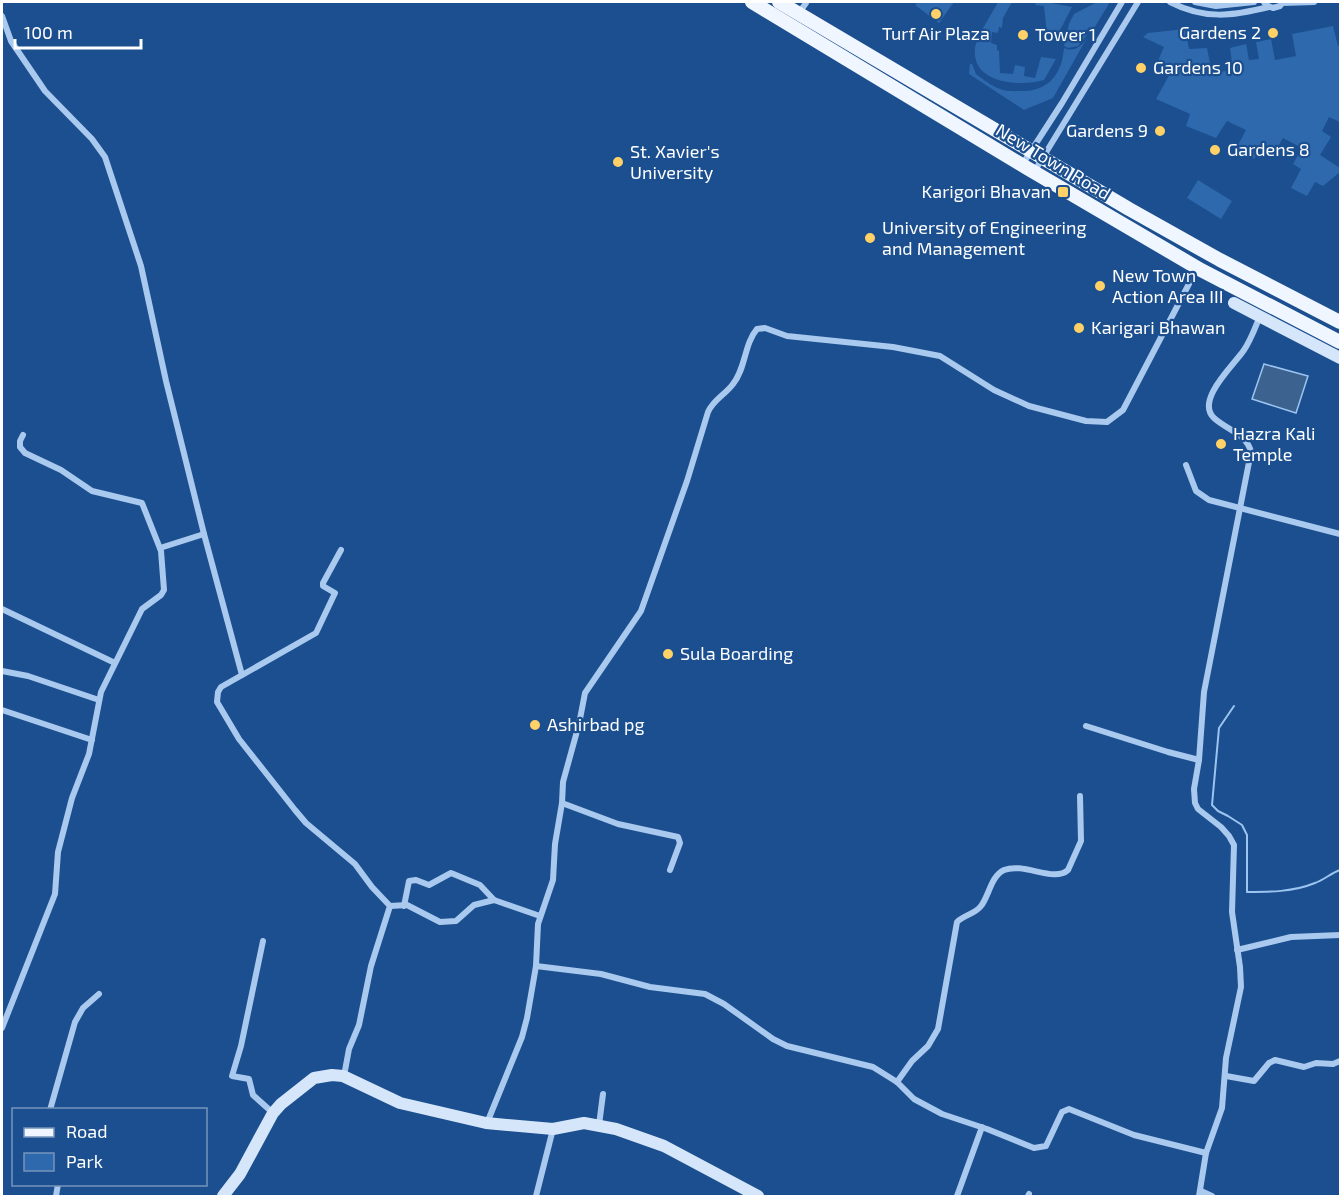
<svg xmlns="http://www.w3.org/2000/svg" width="1342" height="1198" font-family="'Exo 2',sans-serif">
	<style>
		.green { fill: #2e69ad }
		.water { fill: #3c6290; stroke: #9cc4f0; stroke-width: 1.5 }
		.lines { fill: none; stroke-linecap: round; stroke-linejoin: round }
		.stream { stroke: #9cc4f0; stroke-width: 2 }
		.street { stroke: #a9c9ee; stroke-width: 6 }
		.secondary { stroke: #d6e6fa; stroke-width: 12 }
		.primary { stroke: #f0f6ff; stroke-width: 14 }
		.poi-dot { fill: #ffd166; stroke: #1b4f8f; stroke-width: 2 }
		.labels { text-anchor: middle; stroke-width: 4.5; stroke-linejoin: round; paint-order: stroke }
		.poi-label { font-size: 18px; fill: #fff; stroke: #1b4f8f; text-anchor: start }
		.street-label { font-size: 18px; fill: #fff; stroke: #1b4f8f }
	</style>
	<rect width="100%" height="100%" fill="#1b4f8f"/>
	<g class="green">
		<path d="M918,2H954L939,23L915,5Z"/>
		<path d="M998,2H1012L1003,18L1002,28L999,27L998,33L992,32L991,43L997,45V50L999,51L1000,73L1013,74L1015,65L1025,67L1024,76L1035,78L1041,57L1056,59L1044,80C1020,87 971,84 975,48C977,35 992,14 998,2Z"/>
		<path d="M1046,2L1072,7L1057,36L1045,34L1046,25L1044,6L1035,5L1036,3Z"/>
		<path d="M1097,2H1110L1093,30L1089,27L1084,34L1087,35L1078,46L1068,48L1064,46L1069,24L1074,14Z"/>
		<path d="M1333,26L1338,46H1340V122L1329,117L1322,131L1331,137L1320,155L1340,168V172L1323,186L1315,182L1307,196L1291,188L1301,169L1293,164L1302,148L1283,138L1273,155L1261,148L1254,159L1236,149L1246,130L1227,121L1216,138L1186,126L1190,114L1156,99L1172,70L1157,63L1164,47L1143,37L1148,33L1185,29L1189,49L1207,48L1212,73L1233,70L1230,48L1246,44L1249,60L1259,59L1256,42L1271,39L1275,60L1296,56L1292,34Z"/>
		<path d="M1088,36L1053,98L1024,110L969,74L970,64H972L976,74C983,79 991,86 1000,89C1007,92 1016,91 1024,91C1050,90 1062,73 1064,48C1075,53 1083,45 1088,36Z"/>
		<path d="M1198,180L1232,201L1221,219L1187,198Z"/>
	</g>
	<path class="water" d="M1264,364L1308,376L1296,413L1252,399Z"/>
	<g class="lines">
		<path class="stream" d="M1234,706L1219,728L1212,805L1218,811L1228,816L1242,825L1247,835V892C1269,892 1293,892 1315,883C1324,880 1331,873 1340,870"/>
		<g class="street">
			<path d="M1170,2C1205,20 1232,16 1269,7"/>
			<path d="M1195,2L1216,6L1254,2"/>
			<path d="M1264,2L1266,5L1273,8L1280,6L1283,2"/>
			<path d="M1282,3L1314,2"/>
			<path d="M799,13L806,3"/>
			<path d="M2,16L11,41L45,91L92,139L105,157L141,266L166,381L204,534L242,675"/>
			<path d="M1022,165L1062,103L1122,2"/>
			<path d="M1034,172L1138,2"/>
			<path d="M1186,465L1196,491L1209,500L1340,534"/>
			<path d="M160,548L204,534"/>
			<path d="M341,550L323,583V586L335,593L316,633L221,687L218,692L217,702L239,739L295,810L306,823L355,864L372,887L390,906L371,966L359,1025L349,1049L344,1076"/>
			<path d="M2,609L115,663"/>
			<path d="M2,671L28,676L99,700"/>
			<path d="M2,710L92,740"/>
			<path d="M1086,726L1168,752L1199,760"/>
			<path d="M562,803L618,824L678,837L680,843L670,870"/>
			<path d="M390,906L407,905L440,922L456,921L474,905L494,900L540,916"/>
			<path d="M404,906L409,881L416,880L429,885L451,873L480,885L494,900"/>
			<path d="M263,941L241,1046L232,1076L249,1079L253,1095L273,1113"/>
			<path d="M1237,950L1291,937L1340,935"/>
			<path d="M536,966L601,974L650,987L705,994L724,1004L773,1039L787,1046L873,1067L897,1082L914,1099L942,1114L987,1129L1034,1148L1046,1146L1062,1112L1069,1109L1134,1135L1206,1153"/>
			<path d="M2,1028L55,894L58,852L72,798L89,754L101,692L142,609L161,595L164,590L161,551L142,503L92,491L61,470L25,453L20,447V441L23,435"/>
			<path d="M1226,1076L1254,1081L1269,1063L1275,1060L1304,1067L1316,1063L1333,1064L1340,1061"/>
			<path d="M897,1082L912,1061L928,1046L938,1029L957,922C964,915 975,914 981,906C989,896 991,876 1004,870C1024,862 1054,883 1068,870L1081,841L1080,796"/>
			<path d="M50,1110L75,1022L83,1008L99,994"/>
			<path d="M487,1123L522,1037L527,1018L536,966L538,924L553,880L555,844L562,803L563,782L579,724L585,693L641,611L687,481L708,412C714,399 725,395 733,384C746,368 744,344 757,329L765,328L787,336L893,347L940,356L994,390L1029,406L1086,421L1107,422L1123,410L1191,280"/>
			<path d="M599,1125L603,1094"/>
			<path d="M1201,1191L1212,1196"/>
			<path d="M56,1196L58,1184"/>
			<path d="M536,1196L553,1129"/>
			<path d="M957,1196L982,1127"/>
			<path d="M1028,1196L1029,1194"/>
			<path d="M1199,1196L1206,1153L1222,1108L1226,1058L1241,987L1240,967L1232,912L1234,845L1229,836L1221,827L1198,809L1195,803L1194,789L1199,760L1204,692L1251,452C1247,434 1227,430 1214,418C1195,400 1234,365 1244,350C1251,340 1255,328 1260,316"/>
		</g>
		<g class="secondary">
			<path d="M1234,303L1340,358"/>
			<path d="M223,1196L240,1174L273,1113L281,1104L314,1078L332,1075L343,1076L400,1103L486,1123L553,1129L584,1123L616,1129L664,1146L758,1196"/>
		</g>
		<g class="primary">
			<path d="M752,2L1027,168L1201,270L1340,342"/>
			<path d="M779,2L1129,209L1220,260L1340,322"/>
		</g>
	</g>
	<g class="poi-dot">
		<circle cx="936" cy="14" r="6"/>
		<circle cx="1273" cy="33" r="6"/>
		<circle cx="1023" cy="35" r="6"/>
		<circle cx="1141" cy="68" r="6"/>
		<circle cx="1160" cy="131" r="6"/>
		<circle cx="1215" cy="150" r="6"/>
		<circle cx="618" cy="162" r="6"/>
		<rect x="1057" y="186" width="12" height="12" rx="3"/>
		<circle cx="870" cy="238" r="6"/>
		<circle cx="1100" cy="286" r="6"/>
		<circle cx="1079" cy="328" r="6"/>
		<circle cx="1221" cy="444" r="6"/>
		<circle cx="668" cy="654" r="6"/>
		<circle cx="535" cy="725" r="6"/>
	</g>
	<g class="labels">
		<g class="poi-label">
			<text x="1261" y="39" text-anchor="end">Gardens 2</text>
			<text x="936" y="40" text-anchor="middle">Turf Air Plaza</text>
			<text x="1035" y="41">Tower 1</text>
			<text x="1153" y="74">Gardens 10</text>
			<text x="1148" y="137" text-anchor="end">Gardens 9</text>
			<text x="1227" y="156">Gardens 8</text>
			<text x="630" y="158">St. Xavier's<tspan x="630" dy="21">University</tspan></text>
			<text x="1051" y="198" text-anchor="end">Karigori Bhavan</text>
			<text x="882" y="234">University of Engineering<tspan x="882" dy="21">and Management</tspan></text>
			<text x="1112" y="282">New Town<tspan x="1112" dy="21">Action Area III</tspan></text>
			<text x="1091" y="334">Karigari Bhawan</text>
			<text x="1233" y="440">Hazra Kali<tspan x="1233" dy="21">Temple</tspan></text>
			<text x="680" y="660">Sula Boarding</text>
			<text x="547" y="731">Ashirbad pg</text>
		</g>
		<g class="street-label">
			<text transform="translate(1053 162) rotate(31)" y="6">New Town Road</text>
		</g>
	</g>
	<rect width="1342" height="1198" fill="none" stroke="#ffffff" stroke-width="6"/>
	<rect x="12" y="1108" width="195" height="78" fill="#1b4f8f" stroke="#7695bc" stroke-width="1.5"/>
	<rect x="24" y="1128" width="30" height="9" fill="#f0f6ff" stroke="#7695bc" stroke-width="1.5"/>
	<text x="66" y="1138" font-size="18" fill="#ffffff">Road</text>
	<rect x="24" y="1153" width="30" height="18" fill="#2e69ad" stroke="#7695bc" stroke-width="1.5"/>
	<text x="66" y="1168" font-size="18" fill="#ffffff">Park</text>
	<path d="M15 39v9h126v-9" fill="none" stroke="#ffffff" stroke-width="3"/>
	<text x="24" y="39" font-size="18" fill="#ffffff" stroke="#1b4f8f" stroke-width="4.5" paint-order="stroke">100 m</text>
</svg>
